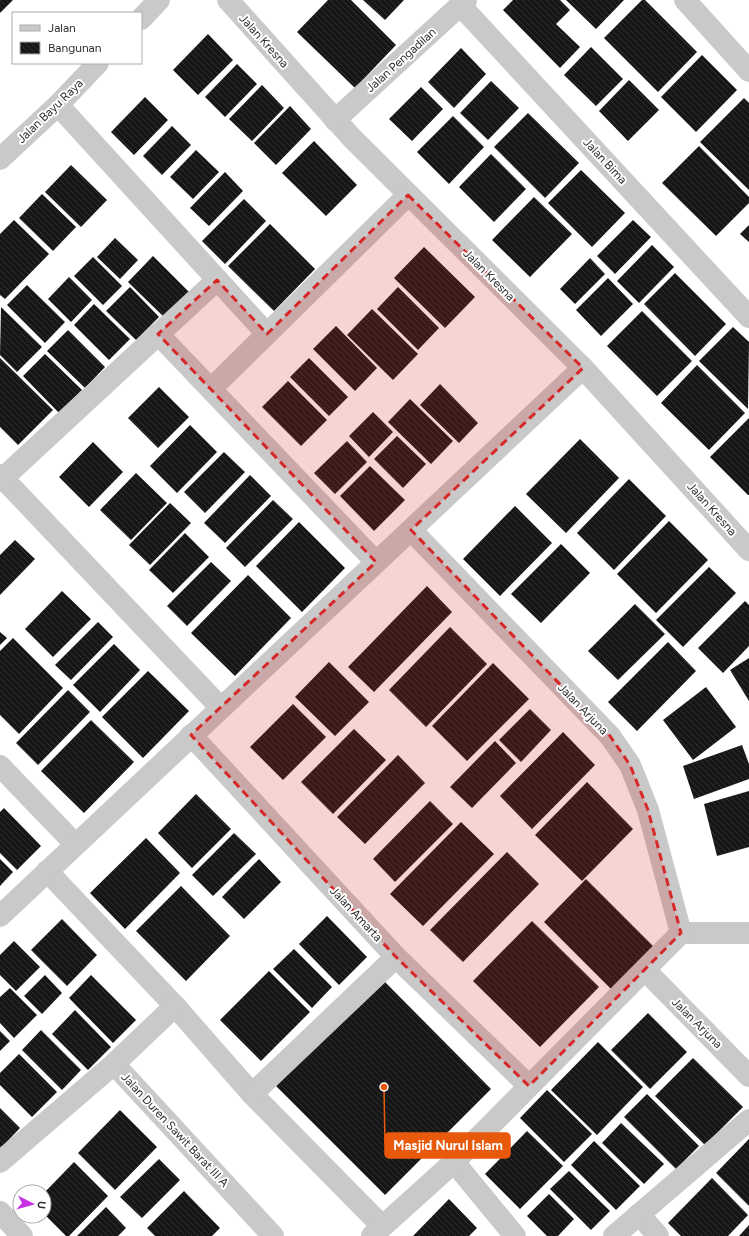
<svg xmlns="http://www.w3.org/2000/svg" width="749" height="1236" font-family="Figtree,sans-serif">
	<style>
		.building { fill: url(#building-back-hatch) }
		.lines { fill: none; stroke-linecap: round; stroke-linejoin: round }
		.street { stroke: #c9c9c9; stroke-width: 22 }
		.marked { fill: #d62828; fill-opacity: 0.2; stroke: #d62828; stroke-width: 3; stroke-dasharray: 8 5; stroke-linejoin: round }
		.labels { text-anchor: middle; stroke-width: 4; stroke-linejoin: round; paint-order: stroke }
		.street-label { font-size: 12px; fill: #2f2f2f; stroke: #fff }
		.leader { fill: none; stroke: #e8590c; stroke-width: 1.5 }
		.callout-dot { fill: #e8590c; stroke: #fff; stroke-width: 1.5 }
		.callout { fill: #e8590c; stroke: #e8590c; stroke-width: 1.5 }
		.callout-label { font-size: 13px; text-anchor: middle; font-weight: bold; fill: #fff }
	</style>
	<defs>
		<pattern id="building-back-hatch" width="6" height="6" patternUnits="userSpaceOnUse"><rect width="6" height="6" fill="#161616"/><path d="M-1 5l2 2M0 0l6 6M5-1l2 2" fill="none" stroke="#303030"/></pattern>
	</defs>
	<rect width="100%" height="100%" fill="#fff"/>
	<g class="building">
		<path d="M0,0H13L0,13Z"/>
		<path d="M328,0H351L396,45L355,88L297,32Z"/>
		<path d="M363,0H404L385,20Z"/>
		<path d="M513,0H560L570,10L556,24L580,47L560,68L503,10Z"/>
		<path d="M566,0H624L596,29Z"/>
		<path d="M642,0H645L697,52L658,92L604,38Z"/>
		<path d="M208,34L233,60L198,95L173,70Z"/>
		<path d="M591,47L623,79L596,106L564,75Z"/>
		<path d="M461,48L486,74L454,108L428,82Z"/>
		<path d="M702,55L737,90L696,132L661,97Z"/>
		<path d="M237,64L257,84L225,117L205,97Z"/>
		<path d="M629,80L659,110L628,141L599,111Z"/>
		<path d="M491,81L519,108L488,140L460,113Z"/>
		<path d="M262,85L284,108L252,141L229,119Z"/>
		<path d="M421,87L443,109L412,141L389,119Z"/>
		<path d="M145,97L168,120L134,155L111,132Z"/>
		<path d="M744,98L749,103V190L700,142Z"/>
		<path d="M290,106L311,129L276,165L254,143Z"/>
		<path d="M528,113L579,163L545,198L494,147Z"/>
		<path d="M453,116L484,147L449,184L417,152Z"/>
		<path d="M172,126L191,145L162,175L143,156Z"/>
		<path d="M314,141L357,185L326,216L282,173Z"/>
		<path d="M699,146L749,197V203L716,236L662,183Z"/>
		<path d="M196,150L219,172L193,199L170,177Z"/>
		<path d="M491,154L526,189L494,222L459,187Z"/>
		<path d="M71,165L107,200L81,227L45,192Z"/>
		<path d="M581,170L625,213L592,247L548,203Z"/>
		<path d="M225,172L243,191L209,226L190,208Z"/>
		<path d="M42,194L76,227L53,251L19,218Z"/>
		<path d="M534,197L572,234L530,277L492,240Z"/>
		<path d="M244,199L266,221L225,264L202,241Z"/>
		<path d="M14,220L49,254L5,299L0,295V234Z"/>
		<path d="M633,220L651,237L615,274L597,256Z"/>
		<path d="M270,224L315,269L274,311L228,266Z"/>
		<path d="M749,225V242L740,234Z"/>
		<path d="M115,238L138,260L120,279L97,257Z"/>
		<path d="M652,245L674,267L639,303L617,281Z"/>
		<path d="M424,247L475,297L445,328L394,278Z"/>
		<path d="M153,256L190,293L165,318L128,282Z"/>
		<path d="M93,257L122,286L103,305L74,276Z"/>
		<path d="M590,258L605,274L575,304L560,289Z"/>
		<path d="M675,273L726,324L695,356L644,304Z"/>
		<path d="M69,277L92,300L71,322L48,299Z"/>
		<path d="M608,278L633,304L601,336L576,310Z"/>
		<path d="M27,285L65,322L45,343L7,305Z"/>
		<path d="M130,287L159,317L136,340L106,311Z"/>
		<path d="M398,287L439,328L418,350L377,309Z"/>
		<path d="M94,304L130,339L109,360L74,325Z"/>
		<path d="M1,307L42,347L17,372L0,355Z"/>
		<path d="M372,309L418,354L393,380L347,335Z"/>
		<path d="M642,311L692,361L657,396L607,346Z"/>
		<path d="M336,326L377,368L355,391L313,349Z"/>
		<path d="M733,327L749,342L748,409L699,361Z"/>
		<path d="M68,330L105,367L85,388L47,351Z"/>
		<path d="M45,354L82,390L59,413L23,376Z"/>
		<path d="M0,358L53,410L18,445L0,427Z"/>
		<path d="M309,358L348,397L329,416L290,377Z"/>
		<path d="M697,365L745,413L709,450L661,403Z"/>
		<path d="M288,381L327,420L301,446L262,407Z"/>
		<path d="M440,384L478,423L459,443L420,405Z"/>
		<path d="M159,387L189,417L158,448L128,418Z"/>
		<path d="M410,399L453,441L431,464L388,422Z"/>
		<path d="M373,412L393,432L369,457L349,436Z"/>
		<path d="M749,418V495H748L710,457Z"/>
		<path d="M190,425L217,452L177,493L150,466Z"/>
		<path d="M397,436L426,464L403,488L374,459Z"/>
		<path d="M580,439L619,478L566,533L526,494Z"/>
		<path d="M347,441L367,462L335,494L314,473Z"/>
		<path d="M93,442L123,472L89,507L59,477Z"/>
		<path d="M224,452L245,472L205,513L184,492Z"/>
		<path d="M370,466L405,500L374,531L340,496Z"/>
		<path d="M136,473L167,503L131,540L100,510Z"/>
		<path d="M250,475L271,496L225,543L204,523Z"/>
		<path d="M629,479L666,516L614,570L577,533Z"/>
		<path d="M273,500L293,519L245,567L226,548Z"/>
		<path d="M170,503L191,523L150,565L129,545Z"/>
		<path d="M515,506L552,543L500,596L463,559Z"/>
		<path d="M669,521L708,560L656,613L617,574Z"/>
		<path d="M299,522L345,568L302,612L256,566Z"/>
		<path d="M185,533L209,557L173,593L149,570Z"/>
		<path d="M15,540L35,559L0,595V555Z"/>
		<path d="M561,544L590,573L541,623L511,594Z"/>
		<path d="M211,562L231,581L187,626L167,606Z"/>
		<path d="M709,567L736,593L683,647L656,620Z"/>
		<path d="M248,575L291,618L235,676L191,633Z"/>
		<path d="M427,586L452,612L374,692L348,667Z"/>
		<path d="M62,591L91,619L53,657L25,629Z"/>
		<path d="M745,601L749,605V646L723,673L698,648Z"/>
		<path d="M635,604L665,634L618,680L588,651Z"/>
		<path d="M98,622L113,637L71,680L55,665Z"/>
		<path d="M450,627L487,664L426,727L389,690Z"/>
		<path d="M0,632L7,638L0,645Z"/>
		<path d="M13,638L63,688L19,734L0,715V651Z"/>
		<path d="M668,642L696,671L637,731L608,702Z"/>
		<path d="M114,644L140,670L100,712L73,685Z"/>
		<path d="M749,658V701L730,670Z"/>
		<path d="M329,662L369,702L335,736L295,697Z"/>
		<path d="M493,663L529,699L467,761L432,726Z"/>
		<path d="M148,671L189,711L143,758L102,717Z"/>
		<path d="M706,687L736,727L693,760L663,720Z"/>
		<path d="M68,690L90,712L38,765L16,743Z"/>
		<path d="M293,704L326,737L283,780L250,747Z"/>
		<path d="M530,709L551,730L521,762L499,740Z"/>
		<path d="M91,720L134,762L84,813L41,771Z"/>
		<path d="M354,729L386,760L333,814L301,782Z"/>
		<path d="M563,732L595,765L532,829L500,796Z"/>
		<path d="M495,741L516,763L472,808L450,787Z"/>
		<path d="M742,745L749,764V779L694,799L683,766Z"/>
		<path d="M398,755L425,783L365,844L337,817Z"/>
		<path d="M587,782L633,829L582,881L535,835Z"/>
		<path d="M749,791V847L717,856L704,804Z"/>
		<path d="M196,794L231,829L192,868L158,833Z"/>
		<path d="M430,801L453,824L395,882L373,859Z"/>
		<path d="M4,808L41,846L17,870L0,853V812Z"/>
		<path d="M461,822L494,854L423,926L390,894Z"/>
		<path d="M234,833L256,854L213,896L192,875Z"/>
		<path d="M146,838L180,873L125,929L90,893Z"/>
		<path d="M507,852L539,884L463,962L430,930Z"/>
		<path d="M0,859L13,872L0,886Z"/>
		<path d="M259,859L281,882L244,919L222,897Z"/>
		<path d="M586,879L655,948L613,991L544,922Z"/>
		<path d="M181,886L230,936L186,981L136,931Z"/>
		<path d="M327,916L367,957L339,985L299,944Z"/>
		<path d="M62,919L97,955L67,986L31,950Z"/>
		<path d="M532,921L599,987L540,1047L473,981Z"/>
		<path d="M14,941L40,967L16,991L0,975V955Z"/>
		<path d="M294,949L332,987L312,1008L273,969Z"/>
		<path d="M269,971L310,1012L261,1061L220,1020Z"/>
		<path d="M45,975L62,993L42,1014L24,996Z"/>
		<path d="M91,975L136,1020L113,1043L69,998Z"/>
		<path d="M382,979L491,1089L385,1195L276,1086Z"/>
		<path d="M10,988L37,1015L14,1038L0,1023V997Z"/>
		<path d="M75,1010L111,1047L88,1070L52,1034Z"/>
		<path d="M648,1013L687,1052L650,1089L611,1050Z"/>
		<path d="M41,1030L81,1070L62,1090L22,1050Z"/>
		<path d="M0,1031L10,1041L0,1051Z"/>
		<path d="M598,1042L643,1087L597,1135L551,1090Z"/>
		<path d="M19,1054L57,1092L32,1117L0,1085V1073Z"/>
		<path d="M693,1058L743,1107L705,1145L655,1096Z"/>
		<path d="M547,1090L592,1134L564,1162L520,1118Z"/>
		<path d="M647,1094L699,1146L676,1169L624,1117Z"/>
		<path d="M0,1108L20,1128L0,1149Z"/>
		<path d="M120,1110L157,1147L115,1190L78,1153Z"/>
		<path d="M621,1123L664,1164L644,1184L602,1143Z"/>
		<path d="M527,1131L563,1166L520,1209L485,1174Z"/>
		<path d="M749,1139V1206L716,1173Z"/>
		<path d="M594,1141L640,1186L616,1210L571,1165Z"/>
		<path d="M159,1159L180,1180L142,1218L120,1197Z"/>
		<path d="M74,1162L108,1196L69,1236H66L44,1214V1193Z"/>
		<path d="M569,1171L610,1211L591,1230L550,1189Z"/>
		<path d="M712,1178L748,1215L728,1236H681L668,1223Z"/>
		<path d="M184,1191L220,1228L212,1236H155L147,1228Z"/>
		<path d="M549,1194L574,1219L558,1236H547L527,1216Z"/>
		<path d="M449,1199L477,1228L469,1236H413Z"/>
		<path d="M106,1207L126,1228L118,1236H77Z"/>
		<path d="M749,1225V1236H739Z"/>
	</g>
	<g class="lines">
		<g class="street">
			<path d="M228,0L352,138L583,368L749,550"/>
			<path d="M685,0L749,71"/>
			<path d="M461,6L749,317"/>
			<path d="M141,19L159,0"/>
			<path d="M58,105L267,334"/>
			<path d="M335,120L466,0"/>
			<path d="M0,159L58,105L98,63"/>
			<path d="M158,334L376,562"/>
			<path d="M211,389L408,195"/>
			<path d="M0,475L221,708"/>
			<path d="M0,481L217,280"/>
			<path d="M411,530L610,736L630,765L648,810L681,933"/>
			<path d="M191,735L396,957L529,1086"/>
			<path d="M0,766L75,844"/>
			<path d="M47,871L175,1006L252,1094L382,1226"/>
			<path d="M0,916L583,368"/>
			<path d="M681,933H749"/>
			<path d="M645,970L749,1076"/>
			<path d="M114,1064L273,1236"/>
			<path d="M252,1094L396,957"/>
			<path d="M0,1162L114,1064L175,1006"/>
			<path d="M454,1162L515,1236"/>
			<path d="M0,1212L22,1236"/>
			<path d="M639,1214L658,1236"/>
			<path d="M372,1236L454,1162L681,933"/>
			<path d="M614,1236L749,1120"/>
		</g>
	</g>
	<path class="marked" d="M408,195L583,368L411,530L610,736L630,765L648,810L681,933L529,1086L396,957L191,735L376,562L158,334L217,280L267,334Z"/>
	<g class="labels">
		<g class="street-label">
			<text transform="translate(264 41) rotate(48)" y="4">Jalan Kresna</text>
			<text transform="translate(401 60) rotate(-42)" y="4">Jalan Pengadilan</text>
			<text transform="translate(50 111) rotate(-44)" y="4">Jalan Bayu Raya</text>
			<text transform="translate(605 161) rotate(47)" y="4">Jalan Bima</text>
			<text transform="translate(489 275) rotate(45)" y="4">Jalan Kresna</text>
			<text transform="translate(712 509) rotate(48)" y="4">Jalan Kresna</text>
			<text transform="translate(583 709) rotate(46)" y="4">Jalan Arjuna</text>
			<text transform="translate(356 914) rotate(47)" y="4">Jalan Amarta</text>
			<text transform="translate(697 1023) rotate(45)" y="4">Jalan Arjuna</text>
			<text transform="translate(175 1130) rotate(47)" y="4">Jalan Duren Sawit Barat III A</text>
		</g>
	</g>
	<path class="leader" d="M384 1087L385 1145"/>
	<circle class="callout-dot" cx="384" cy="1087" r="4"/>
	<rect class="callout" x="385" y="1133" width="125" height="25" rx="4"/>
	<g class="callout-label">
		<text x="448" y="1150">Masjid Nurul Islam</text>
	</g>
	<rect x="12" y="12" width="130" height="52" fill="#ffffff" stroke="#acacac"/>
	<rect x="20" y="25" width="20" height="6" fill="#c9c9c9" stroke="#acacac"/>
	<text x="48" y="32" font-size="12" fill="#2f2f2f">Jalan</text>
	<rect x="20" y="42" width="20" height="12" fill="url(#building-back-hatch)" stroke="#acacac"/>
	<text x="48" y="52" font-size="12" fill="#2f2f2f">Bangunan</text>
	<g transform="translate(32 1204) rotate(96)"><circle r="19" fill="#ffffff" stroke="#acacac"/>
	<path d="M0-3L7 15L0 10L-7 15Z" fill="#c631e6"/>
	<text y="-6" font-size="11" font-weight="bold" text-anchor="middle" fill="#2f2f2f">U</text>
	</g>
</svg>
